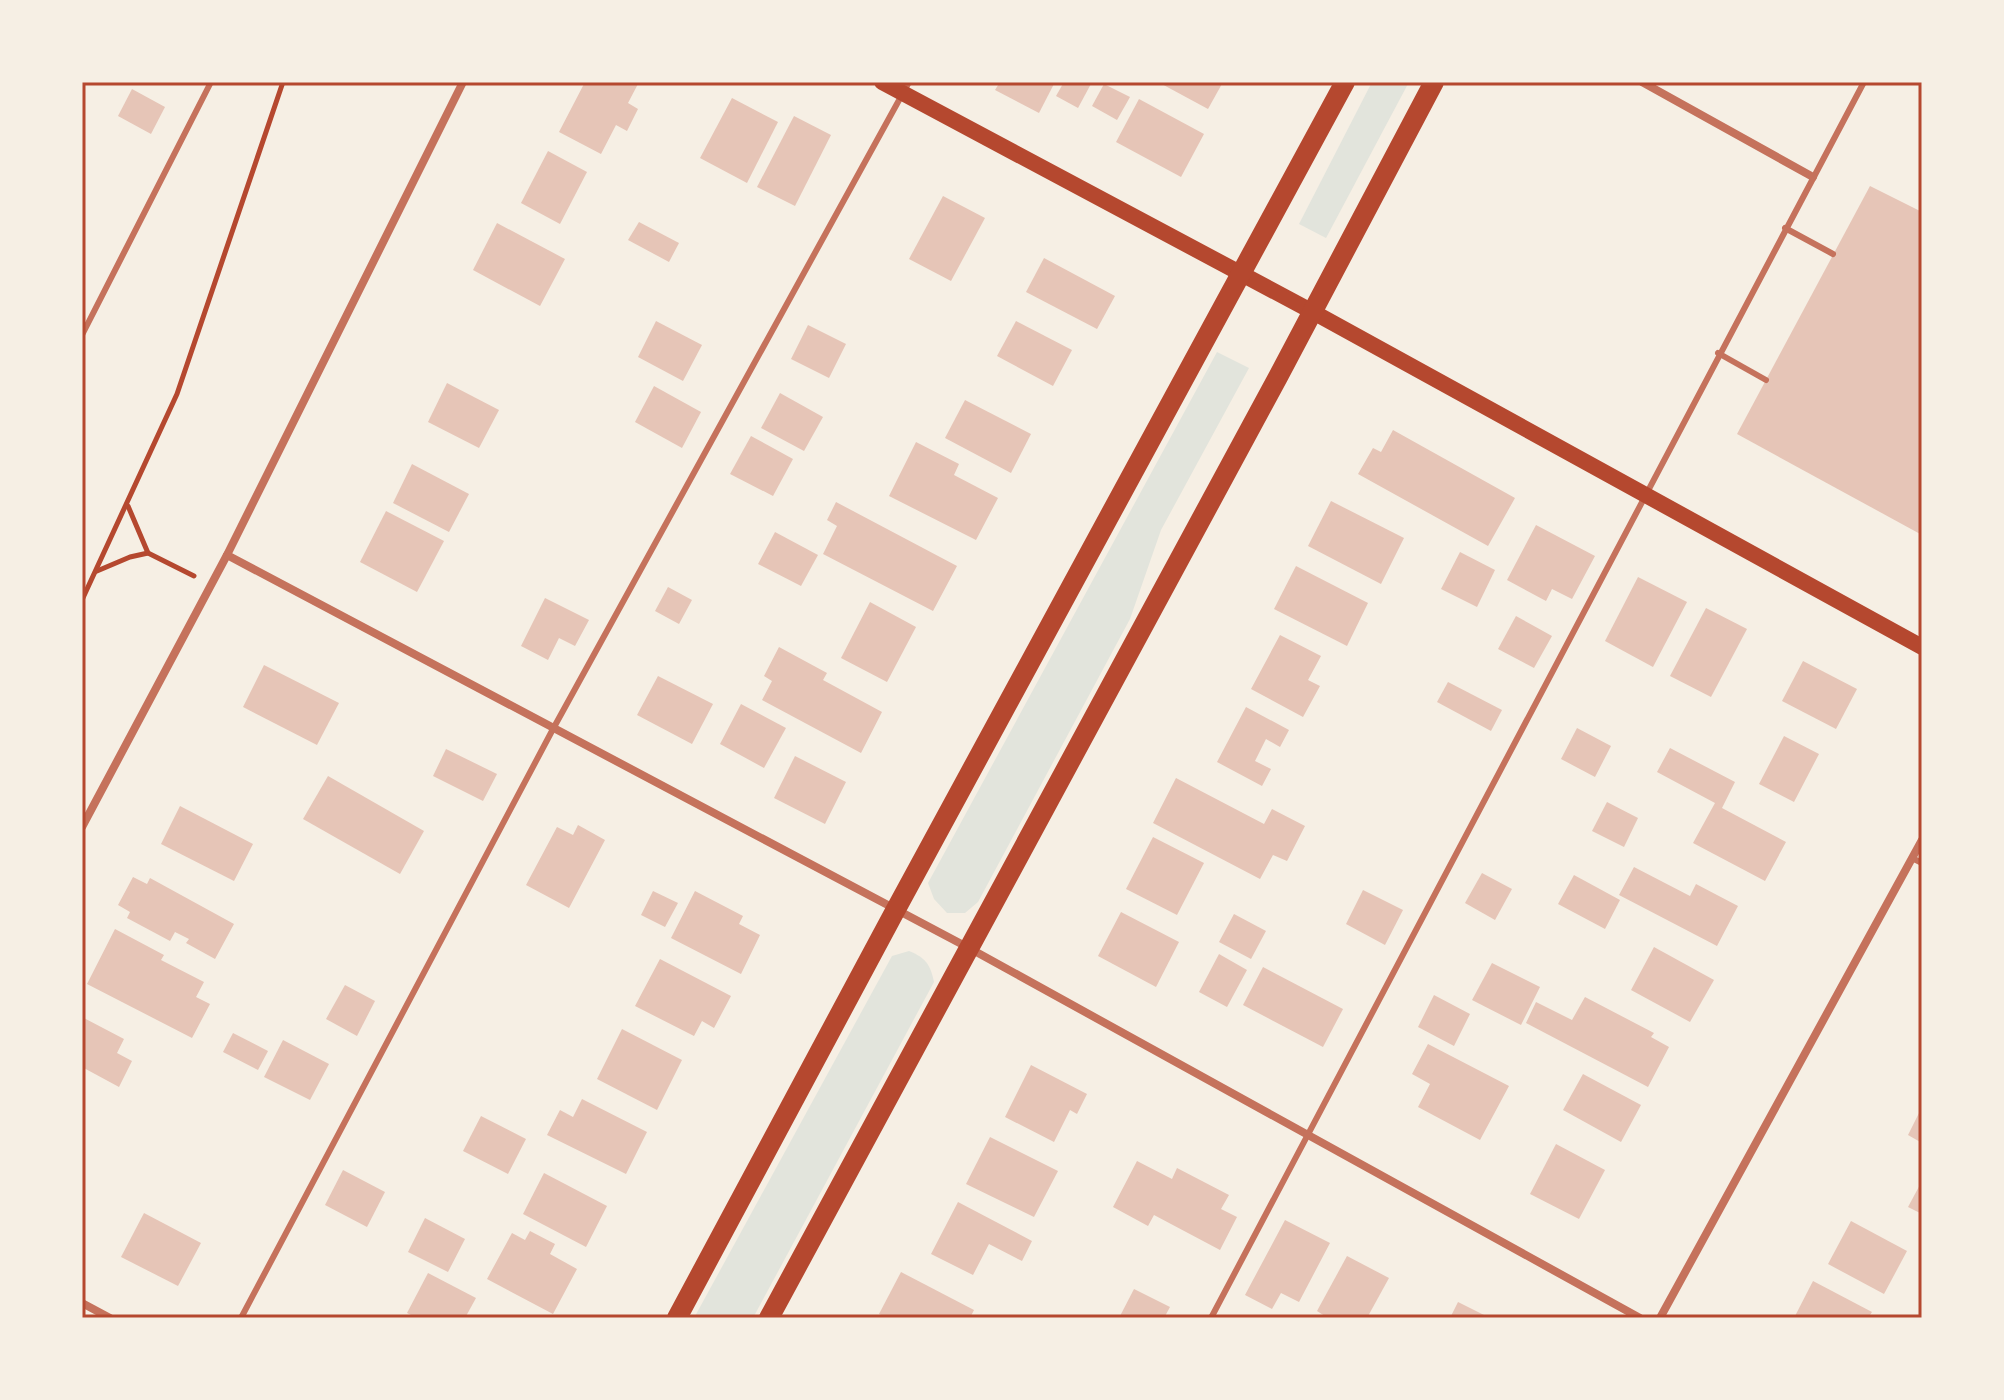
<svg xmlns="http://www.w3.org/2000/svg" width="2004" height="1400" font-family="Figtree,sans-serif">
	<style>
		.green { fill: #e2e4dc }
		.building { fill: #e6c5b7 }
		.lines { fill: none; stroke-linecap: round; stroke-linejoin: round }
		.path { stroke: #b5482f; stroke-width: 5 }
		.service { stroke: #c5725c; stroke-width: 6 }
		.minor { stroke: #c5725c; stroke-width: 8 }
		.secondary { stroke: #b5482f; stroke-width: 16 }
		.primary { stroke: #b5482f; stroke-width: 20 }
		.neatline { fill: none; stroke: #b5482f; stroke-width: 3 }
	</style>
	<rect width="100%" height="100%" fill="#f6efe4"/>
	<g class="green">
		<path d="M1372,82H1409L1326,238L1299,224Z"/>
		<path d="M1217,352L1249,368L1161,530L1130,619L978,902L965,913H947L934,899L928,883Z"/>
		<path d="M909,951C926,958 930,964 934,982L753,1318H694L892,956Z"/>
	</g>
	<g class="building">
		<path d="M585,82H639L628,103L638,109L627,131L616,125L601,154L559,132Z"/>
		<path d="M1000,82H1055L1039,113L995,90Z"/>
		<path d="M1064,82H1092L1078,108L1056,96Z"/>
		<path d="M1158,82H1223L1208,109Z"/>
		<path d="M1104,84L1130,97L1117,120L1092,106Z"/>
		<path d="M132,89L165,107L151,134L118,116Z"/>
		<path d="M732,98L778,122L747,183L700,158Z"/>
		<path d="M1139,99L1204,134L1181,177L1116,142Z"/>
		<path d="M794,116L831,135L795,206L757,187Z"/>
		<path d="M548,151L587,172L560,224L521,203Z"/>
		<path d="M1870,186L1922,212V535L1737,434Z"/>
		<path d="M943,196L985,218L951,281L909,259Z"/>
		<path d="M639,222L679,243L669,262L628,240Z"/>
		<path d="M497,223L565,259L540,306L473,270Z"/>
		<path d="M1044,258L1115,296L1097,329L1026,292Z"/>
		<path d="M656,321L702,345L683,381L638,357Z"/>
		<path d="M1016,321L1072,350L1053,386L997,356Z"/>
		<path d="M808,325L846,344L829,378L791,359Z"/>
		<path d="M447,383L499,410L479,448L428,422Z"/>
		<path d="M654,386L701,412L682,448L635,422Z"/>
		<path d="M780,393L823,417L804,451L761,428Z"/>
		<path d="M965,400L1031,434L1011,473L945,438Z"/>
		<path d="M1393,430L1515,498L1488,546L1358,474L1373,448L1381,452Z"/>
		<path d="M751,436L793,459L773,496L730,474Z"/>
		<path d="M916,442L959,464L954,475L998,498L976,540L889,496Z"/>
		<path d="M412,464L469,494L449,532L393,503Z"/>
		<path d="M1331,501L1404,538L1381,584L1308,546Z"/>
		<path d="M836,502L957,566L933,611L823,554L837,526L827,520Z"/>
		<path d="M386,511L444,541L417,592L360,562Z"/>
		<path d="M1536,525L1595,556L1572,599L1552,589L1546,601L1507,580Z"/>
		<path d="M775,532L818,555L801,586L758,564Z"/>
		<path d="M1460,552L1495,570L1477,607L1441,589Z"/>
		<path d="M1296,566L1368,603L1347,646L1274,609Z"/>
		<path d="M1638,577L1687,602L1653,667L1605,641Z"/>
		<path d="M668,587L692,600L679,624L655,611Z"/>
		<path d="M545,598L589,620L575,646L559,638L548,660L521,646Z"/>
		<path d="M870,602L916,627L887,682L841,658Z"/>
		<path d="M1706,608L1747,629L1711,697L1670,676Z"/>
		<path d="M1516,616L1552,636L1534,668L1498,649Z"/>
		<path d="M1280,635L1321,656L1308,680L1320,686L1303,717L1251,689Z"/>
		<path d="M779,647L827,673L823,680L882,712L861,753L762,700L772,681L764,676Z"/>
		<path d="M1803,661L1857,689L1836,729L1782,701Z"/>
		<path d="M264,665L339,703L317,745L243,707Z"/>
		<path d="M658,676L713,704L692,744L637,715Z"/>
		<path d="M1448,682L1502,710L1491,731L1437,702Z"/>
		<path d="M741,704L786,728L764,768L720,744Z"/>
		<path d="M1246,707L1289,730L1280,747L1266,739L1255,761L1271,769L1262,786L1217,762Z"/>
		<path d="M1577,728L1611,746L1595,777L1561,759Z"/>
		<path d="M1784,736L1819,754L1794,802L1759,784Z"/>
		<path d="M1670,748L1735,782L1722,808L1786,842L1765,881L1693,843L1715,803L1657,772Z"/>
		<path d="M446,749L497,774L483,801L433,776Z"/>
		<path d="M795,756L846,782L825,824L774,798Z"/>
		<path d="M328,776L424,831L400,874L303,819Z"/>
		<path d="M1176,778L1264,824L1272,809L1305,826L1287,861L1273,855L1260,879L1153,823Z"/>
		<path d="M1607,802L1638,818L1624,847L1592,831Z"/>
		<path d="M180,806L253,844L234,881L161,844Z"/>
		<path d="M578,825L605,840L569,908L526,885L557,827L573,835Z"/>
		<path d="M1153,837L1204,863L1177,915L1126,889Z"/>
		<path d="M1634,867L1690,896L1696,884L1738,906L1717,946L1619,895Z"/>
		<path d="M1482,873L1512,889L1495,920L1465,903Z"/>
		<path d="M1574,875L1620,900L1605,929L1558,904Z"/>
		<path d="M133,877L147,884L150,878L234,924L215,959L186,943L189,939L175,932L170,941L127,918L130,912L118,905Z"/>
		<path d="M1363,890L1403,910L1385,945L1346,924Z"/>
		<path d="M653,891L678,903L665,927L641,915Z"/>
		<path d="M695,891L743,916L739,924L760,935L741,974L671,938Z"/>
		<path d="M1121,912L1179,942L1156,987L1098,956Z"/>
		<path d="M1234,914L1266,931L1251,959L1219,942Z"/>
		<path d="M115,929L164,955L161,960L204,982L196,997L210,1004L192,1038L87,984Z"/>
		<path d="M1654,947L1714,980L1690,1022L1631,990Z"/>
		<path d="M1219,954L1247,970L1227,1007L1199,992Z"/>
		<path d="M660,959L731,996L714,1028L702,1021L694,1036L635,1006Z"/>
		<path d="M1492,963L1540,987L1521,1025L1472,1000Z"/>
		<path d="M1263,967L1343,1009L1323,1047L1243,1005Z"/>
		<path d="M345,985L375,1001L357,1036L326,1019Z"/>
		<path d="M1434,995L1470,1014L1454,1046L1418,1027Z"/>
		<path d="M1585,997L1654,1033L1651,1037L1669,1047L1648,1087L1526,1023L1536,1002L1572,1020Z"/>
		<path d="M82,1017L124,1039L117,1053L132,1061L119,1087L82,1067Z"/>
		<path d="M622,1029L682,1060L657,1110L597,1079Z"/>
		<path d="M233,1033L268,1051L258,1070L223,1052Z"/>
		<path d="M283,1040L329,1064L310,1100L264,1077Z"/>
		<path d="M1428,1044L1509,1086L1480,1140L1418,1107L1430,1084L1412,1074Z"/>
		<path d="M1031,1065L1087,1094L1077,1114L1070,1110L1054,1142L1005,1117Z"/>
		<path d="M1583,1074L1641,1105L1621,1142L1563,1110Z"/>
		<path d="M582,1099L647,1132L626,1174L547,1135L560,1110L573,1117Z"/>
		<path d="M1922,1107V1143L1908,1135Z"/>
		<path d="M481,1116L526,1139L508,1174L463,1151Z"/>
		<path d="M990,1137L1058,1171L1034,1217L966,1184Z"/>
		<path d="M1556,1144L1605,1170L1579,1219L1530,1194Z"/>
		<path d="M1137,1161L1172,1179L1177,1168L1229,1195L1221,1209L1237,1217L1220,1250L1154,1215L1148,1226L1113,1207Z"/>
		<path d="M343,1170L385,1192L367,1227L325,1205Z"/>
		<path d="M544,1173L607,1206L586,1247L523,1214Z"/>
		<path d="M1922,1181V1214L1908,1207Z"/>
		<path d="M958,1202L1032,1241L1022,1261L989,1244L973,1275L931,1254Z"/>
		<path d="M144,1213L201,1243L178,1286L121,1257Z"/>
		<path d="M425,1218L465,1239L448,1272L408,1252Z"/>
		<path d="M1285,1220L1330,1243L1299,1302L1281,1293L1272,1309L1245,1295Z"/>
		<path d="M1851,1221L1907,1251L1884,1294L1828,1264Z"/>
		<path d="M530,1231L555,1244L550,1254L577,1269L553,1314L487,1279L512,1233L525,1240Z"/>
		<path d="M1347,1256L1389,1278L1367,1318H1328L1317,1311Z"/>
		<path d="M901,1272L974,1310L970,1318H887L879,1314Z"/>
		<path d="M428,1273L476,1298L465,1318H417L407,1313Z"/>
		<path d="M1813,1281L1872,1312L1868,1318H1794Z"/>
		<path d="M1134,1289L1170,1307L1164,1318H1119Z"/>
		<path d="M1458,1302L1490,1318H1450Z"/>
	</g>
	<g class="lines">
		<g class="path">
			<path d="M128,506L148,553"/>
			<path d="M97,571L130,557L148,553L194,576"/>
			<path d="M82,600L177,394L283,82"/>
		</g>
		<g class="service">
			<path d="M1785,228L1833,254"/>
			<path d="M82,335L211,82"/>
			<path d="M1718,353L1766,380"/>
			<path d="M1912,858L1922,863"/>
			<path d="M241,1318L553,729L909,82"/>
			<path d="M1211,1318C1432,908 1644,493 1864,82"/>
		</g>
		<g class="minor">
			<path d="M1642,82L1813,177"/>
			<path d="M227,555L969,948L1640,1318"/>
			<path d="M82,827L227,555L463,82"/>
			<path d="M82,1303L110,1318"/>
			<path d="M1660,1318L1922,840"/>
		</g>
		<path class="secondary" d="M882,82L1313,312L1922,647"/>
		<g class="primary">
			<path d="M677,1318L895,911L1345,82"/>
			<path d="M769,1318L1278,377L1434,82"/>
		</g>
	</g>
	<rect width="2004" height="1400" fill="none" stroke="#f6efe4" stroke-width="168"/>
	<rect x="84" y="84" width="1836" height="1232" class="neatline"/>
</svg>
